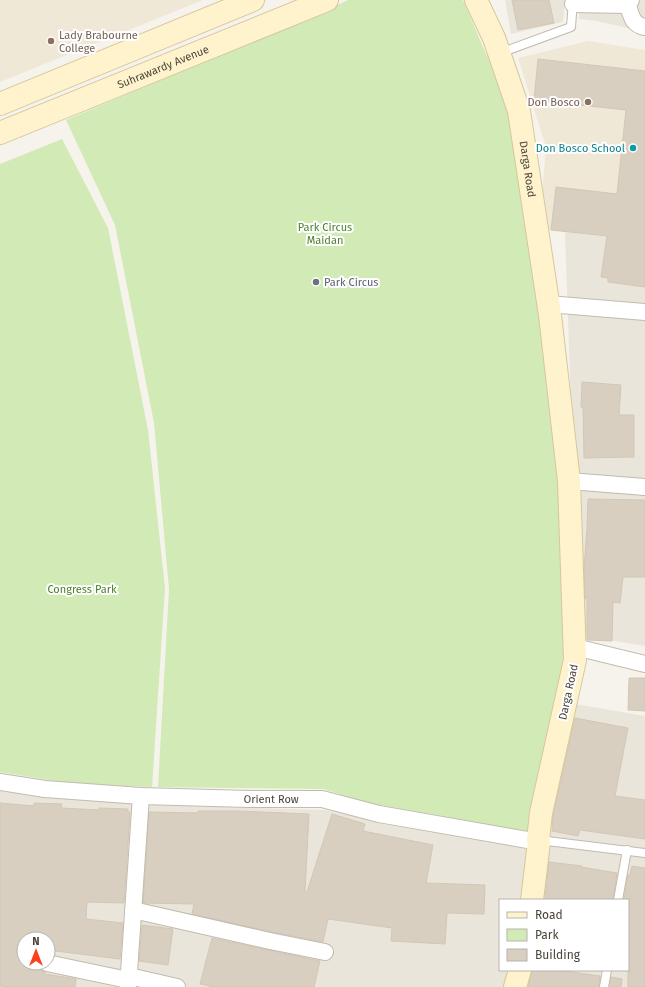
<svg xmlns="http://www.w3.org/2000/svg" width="645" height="987" font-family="'Fira Sans',sans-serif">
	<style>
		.residential { fill: #eae5da; fill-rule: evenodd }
		.education { fill: #efe8d6 }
		.green { fill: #d2eab5 }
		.building { fill: #d8cfc1; stroke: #d3c7b4 }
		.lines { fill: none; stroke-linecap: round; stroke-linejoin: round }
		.service-casing { stroke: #c2bbae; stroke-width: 10 }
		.minor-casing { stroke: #c2bbae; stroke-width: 18 }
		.secondary-casing { stroke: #d6c79b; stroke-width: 24 }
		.service { stroke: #fff; stroke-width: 8 }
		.minor { stroke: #fff; stroke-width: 16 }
		.secondary { stroke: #fff3cd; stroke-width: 22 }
		.education-dot { fill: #8d6e63; stroke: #fff; stroke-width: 1.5 }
		.culture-dot { fill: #0f9aa8; stroke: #fff; stroke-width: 1.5 }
		.worship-dot { fill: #6b7280; stroke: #fff; stroke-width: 1.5 }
		.labels { text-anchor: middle; stroke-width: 4; stroke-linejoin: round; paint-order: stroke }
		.education-label { font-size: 11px; fill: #785e54; stroke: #fff; text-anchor: start }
		.street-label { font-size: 11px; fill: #4b4439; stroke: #fff }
		.culture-label { font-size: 11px; fill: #0d838f; stroke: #fff; text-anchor: end }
		.park-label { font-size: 11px; fill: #4a7f2a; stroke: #fff }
		.worship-label { font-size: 11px; fill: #5b616d; stroke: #fff; text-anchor: start }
	</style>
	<rect width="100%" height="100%" fill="#f6f3ec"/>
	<g class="residential">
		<path d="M505,0H565L563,22L511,34Z"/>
		<path d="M580,0H645V32L597,21L579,19Z"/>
		<path d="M565,232L645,241V646L579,635Z"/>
		<path d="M569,703L645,716V987H516L521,970H628V900H531Z"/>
		<path d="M0,790L38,795L151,805L325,810L355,816L528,845L525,900H500V970H517L511,987H0ZM24,939H48V963H24Z"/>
	</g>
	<g class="education">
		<path d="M0,0H203L0,82Z"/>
		<path d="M588,41L645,50V240L539,229L546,147L518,58Z"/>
	</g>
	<g class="green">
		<path d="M348,0H463L514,120L569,491L566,659L528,832L386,809L324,789L158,787L169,589L154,423L115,225L66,120L327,10Z"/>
		<path d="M62,139L108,228L148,430L165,588L152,787L73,784L0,772V164Z"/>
	</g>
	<g class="building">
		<path d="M512,0H549L554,23L518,30Z"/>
		<path d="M538,59L645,71V287L608,282V278L601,277L607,236L551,230L556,187L617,194L626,110L534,100Z"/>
		<path d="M582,382L621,385L619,415H634V457L584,458L583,407H581Z"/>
		<path d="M588,499L645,500V577H623L620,603L613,602L612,641L587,640V599L585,598L584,569L587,529Z"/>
		<path d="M629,678H645V711L628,710Z"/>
		<path d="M575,718L628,728L615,796L645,800V839L580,830L578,836L552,831L553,815Z"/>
		<path d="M0,803L34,806V803L62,804L61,808L99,810V808L128,809V812H130L124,903L87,902L86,919L123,923L120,959L48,950V939H24V963H38V966L41,970L45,972V974L76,979L75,987H17L0,986Z"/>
		<path d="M198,811H238L309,814L305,892H307L332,814L365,824L363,831L433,845L426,883L485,885L484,914L447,913L445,944L391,941L392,928L328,919L323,942L272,932L192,914L194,904L143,903L149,812L198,813Z"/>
		<path d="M549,862L582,866L581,867L617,873L613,900H545Z"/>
		<path d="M632,866L645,868V987H628V900H624L628,875H630Z"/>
		<path d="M142,925L173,929L168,965L139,961Z"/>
		<path d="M212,938L268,950L320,961L314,987H214L200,984Z"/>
		<path d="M532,970H557L600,976L599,987H528Z"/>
		<path d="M611,977L622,979L621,987H610Z"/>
	</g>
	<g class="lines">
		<g class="service-casing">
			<g id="service">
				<path d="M500,53L571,27L573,1"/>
				<path d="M539,840L645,853"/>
				<path d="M618,900L627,850"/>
				<path d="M604,987L607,970"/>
			</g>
		</g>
		<g class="minor-casing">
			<g id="minor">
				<path d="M631,0L628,5C631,15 632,25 645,27"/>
				<path d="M573,4L628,5"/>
				<path d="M548,304L645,312"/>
				<path d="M569,481L645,487"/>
				<path d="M575,647L645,664"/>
				<path id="s1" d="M0,782L45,789L141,796L249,799H322L379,814L539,842"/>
				<path d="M133,910L270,941L325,952"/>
				<path d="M47,963L128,980"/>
				<path d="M129,976L177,987"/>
				<path d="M128,987L141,796"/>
			</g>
		</g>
		<g class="secondary-casing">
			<g id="secondary">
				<path id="s2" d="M476,0L494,38L519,111L550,315L569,481L575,660L541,813L538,840L539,842L532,900"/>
				<path d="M0,104L253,0"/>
				<path id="s3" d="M0,133L327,0"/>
				<path d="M515,987L520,970"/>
			</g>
		</g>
		<use href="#service" class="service"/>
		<use href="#minor" class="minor"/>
		<use href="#secondary" class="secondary"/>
	</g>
	<g class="education-dot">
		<circle cx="51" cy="41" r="4"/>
		<circle cx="588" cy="102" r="4"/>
	</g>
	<circle class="culture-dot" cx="633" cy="148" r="4"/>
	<circle class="worship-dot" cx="316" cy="282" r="4"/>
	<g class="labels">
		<g class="education-label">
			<text x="59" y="39">Lady Brabourne<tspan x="59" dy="13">College</tspan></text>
			<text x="580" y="106" text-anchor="end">Don Bosco</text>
		</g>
		<g class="street-label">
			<text dy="4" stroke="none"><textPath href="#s3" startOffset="176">Suhrawardy Avenue</textPath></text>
			<text dy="4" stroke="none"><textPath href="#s2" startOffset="178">Darga Road</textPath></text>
			<text transform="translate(568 692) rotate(-78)" y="4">Darga Road</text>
			<text dy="4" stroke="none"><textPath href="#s1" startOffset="272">Orient Row</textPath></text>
		</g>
		<g class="culture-label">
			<text x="625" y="152">Don Bosco School</text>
		</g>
		<g class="park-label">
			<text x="325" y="231">Park Circus<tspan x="325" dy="13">Maidan</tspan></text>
			<text x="82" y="593">Congress Park</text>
		</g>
		<g class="worship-label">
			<text x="324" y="286">Park Circus</text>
		</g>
	</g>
	<rect x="499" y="899" width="130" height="72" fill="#ffffff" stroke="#b7b4b0"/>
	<rect x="507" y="912" width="20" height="6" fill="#fff3cd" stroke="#b7b4b0"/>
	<text x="535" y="919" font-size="12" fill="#4b4439">Road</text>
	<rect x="507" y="929" width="20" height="12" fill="#d2eab5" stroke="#b7b4b0"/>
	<text x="535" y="939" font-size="12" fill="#4b4439">Park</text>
	<rect x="507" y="949" width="20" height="12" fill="#d8cfc1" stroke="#b7b4b0"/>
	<text x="535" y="959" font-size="12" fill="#4b4439">Building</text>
	<g transform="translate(36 951)"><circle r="19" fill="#ffffff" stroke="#b7b4b0"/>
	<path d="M0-3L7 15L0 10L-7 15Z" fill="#fc3f1d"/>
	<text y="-6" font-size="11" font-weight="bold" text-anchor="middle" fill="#4b4439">N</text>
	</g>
</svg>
